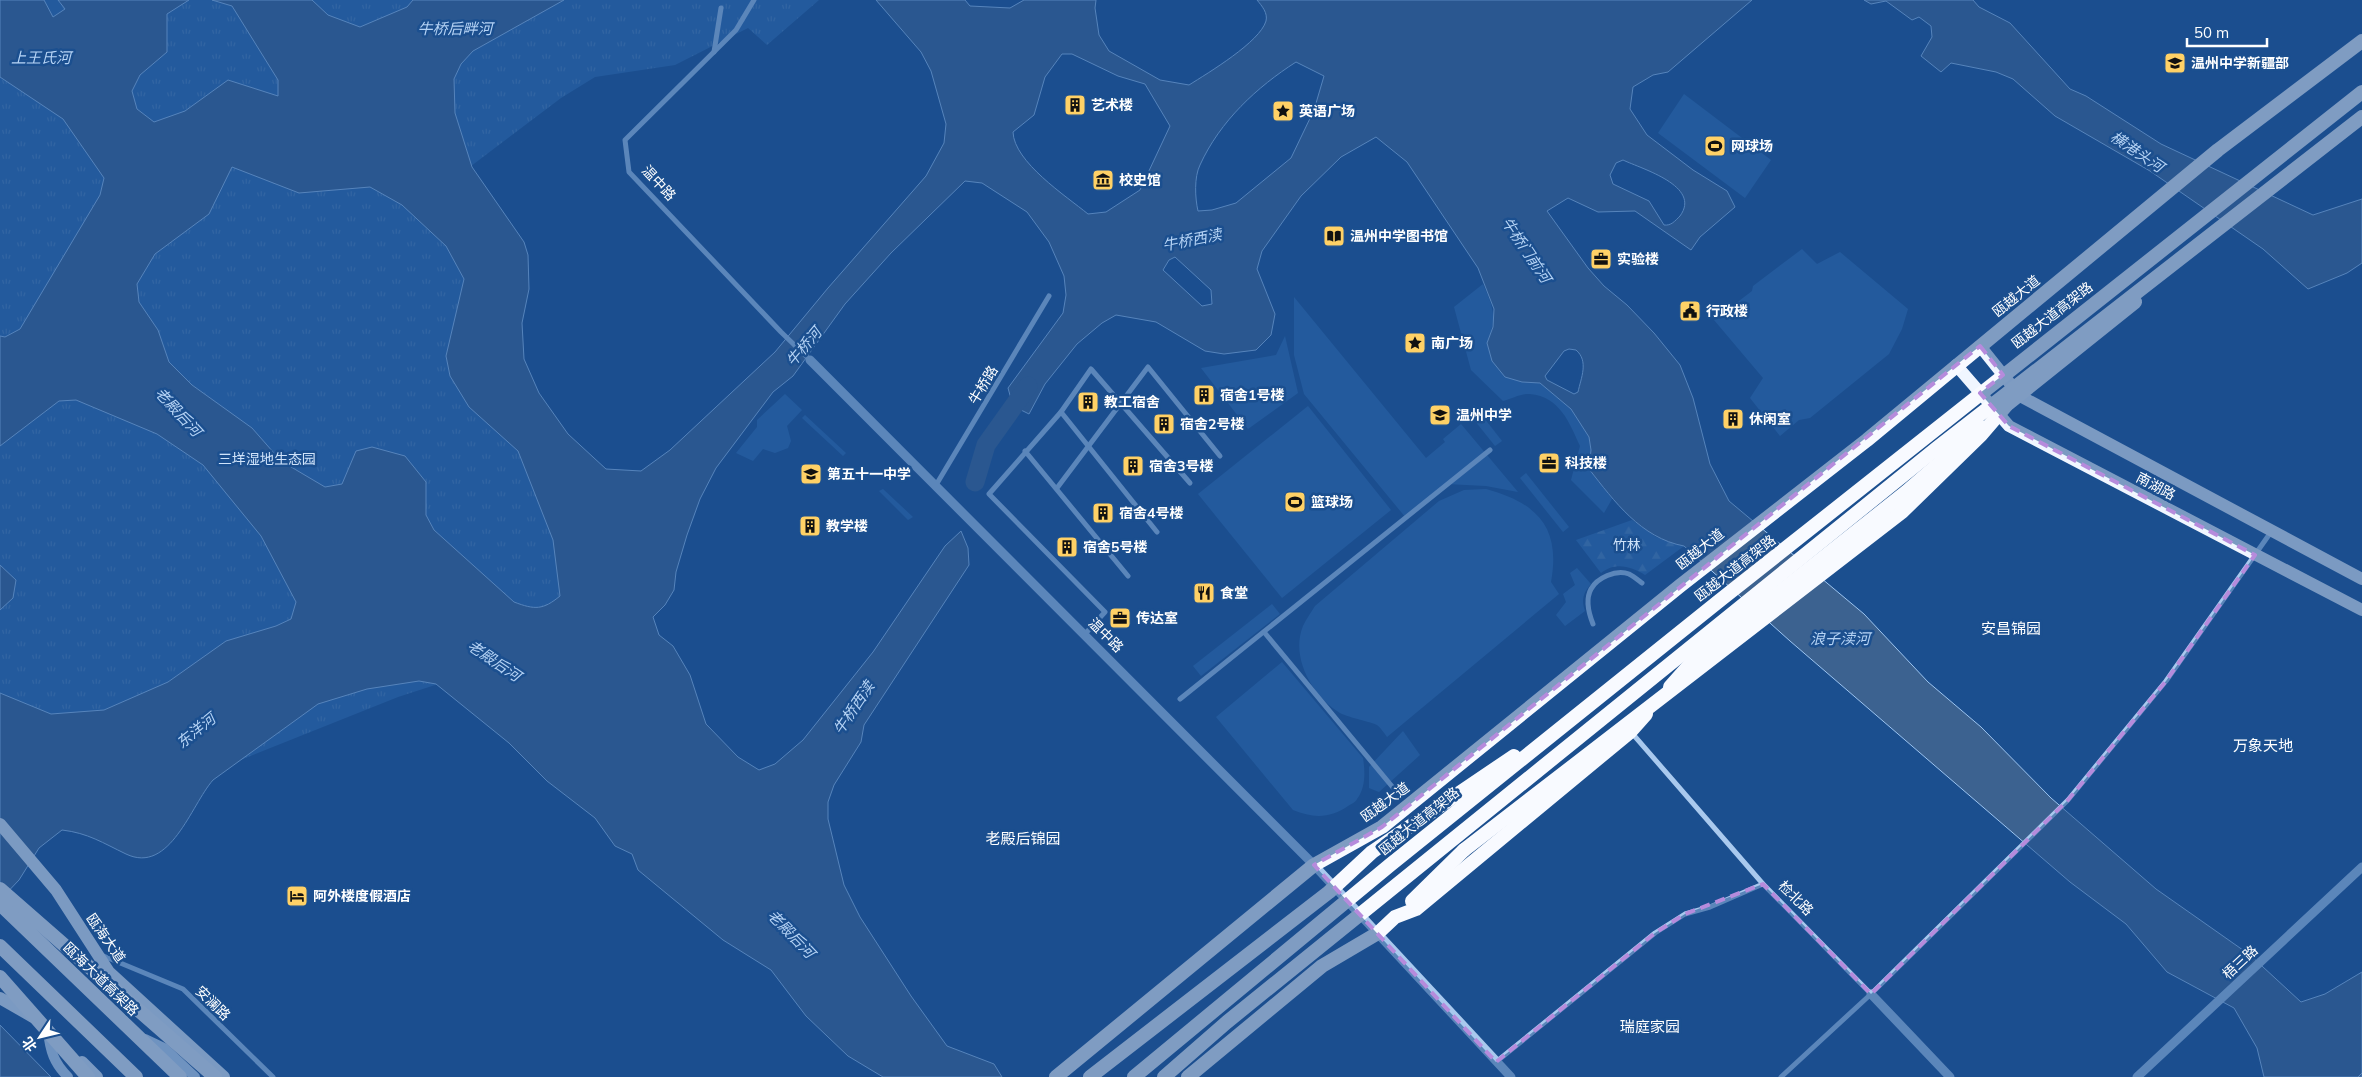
<svg xmlns="http://www.w3.org/2000/svg" width="2362" height="1077" font-family="Mulish,'Noto Sans SC',sans-serif">
	<style>
		.green { fill: #2e69ad }
		.forest { fill: url(#forest-firs) }
		.park { fill: url(#park-tufts) }
		.water { fill: #3c6290; stroke: #9cc4f0; fill-rule: evenodd }
		.lines { fill: none; stroke-linecap: round; stroke-linejoin: round }
		.river { stroke: #3c6290; stroke-width: 19 }
		.ferry { stroke: #b5d3f5; stroke-width: 1; stroke-dasharray: 6 5; stroke-linecap: butt }
		.minor { stroke: #a9c9ee; stroke-width: 5 }
		.tertiary { stroke: #a9c9ee; stroke-width: 9 }
		.secondary { stroke: #d6e6fa; stroke-width: 10 }
		.primary { stroke: #f0f6ff; stroke-width: 12 }
		.trunk { stroke: #f8faff; stroke-width: 14 }
		.trunk-bridge { stroke: #f8faff; stroke-width: 14 }
		.marked { fill: none; stroke: #b68bdc; stroke-width: 4; stroke-dasharray: 10 6; stroke-linejoin: round }
		.labels { text-anchor: middle; stroke-width: 5; stroke-linejoin: round; paint-order: stroke }
		.poi-label { font-size: 14px; font-weight: bold; fill: #fff; stroke: #1b4f8f; text-anchor: start }
		.street-label { font-size: 14px; fill: #fff; stroke: #1b4f8f }
		.park-label { font-size: 14px; fill: #cfe3fa; stroke: #1b4f8f }
		.water-label { font-size: 15px; font-style: italic; fill: #b5d3f5; stroke: #1b4f8f }
		.neighbourhood-label { font-size: 15px; fill: #fff; stroke: #1b4f8f }
	</style>
	<defs>
		<pattern id="forest-firs" width="22" height="20" patternUnits="userSpaceOnUse" patternTransform="scale(1.25)"><rect width="22" height="20" fill="#2e69ad"/><path d="M5 1l3.5 6h-7zM16 11l3.5 6h-7z" fill="#4d80b9"/></pattern>
		<pattern id="park-tufts" width="24" height="20" patternUnits="userSpaceOnUse" patternTransform="scale(1.25)"><rect width="24" height="20" fill="#2e69ad"/><path d="M3 7l-1-3M5 7V3M7 7l1-3M15 17l-1-3M17 17v-4M19 17l1-3" fill="none" stroke="#4d80b9"/></pattern>
	</defs>
	<rect width="100%" height="100%" fill="#1b4f8f"/>
	<g class="green">
		<path d="M1684,94L1771,160L1745,198L1658,133Z"/>
		<path d="M1802,249L1817,264L1840,252L1908,309L1902,329L1889,354L1810,418L1799,420L1780,436L1750,398L1763,378L1714,320L1752,291L1753,286Z"/>
		<path d="M1483,284C1494,309 1497,317 1487,343L1522,382L1540,383L1571,409L1589,437L1591,450L1589,469L1612,499L1604,513L1571,480L1580,446C1569,422 1560,397 1530,394C1522,393 1511,399 1503,401L1471,370L1454,307Z"/>
		<path d="M1294,297L1426,458L1445,442L1443,439L1461,424L1518,492L1486,486L1447,484L1406,518L1304,394L1294,355Z"/>
		<path d="M1285,336L1298,393L1248,429L1201,368L1276,355Z"/>
		<path d="M785,394L802,410L787,426L791,441L788,448L775,453L763,449L753,461L736,453L757,427V420Z"/>
		<path d="M1474,405L1502,441L1495,446L1467,411Z"/>
		<path d="M1308,406L1391,510L1282,598L1198,494Z"/>
		<path d="M805,415L846,453L843,456L802,418Z"/>
		<path d="M1526,473L1569,527L1563,532L1520,478Z"/>
		<path d="M883,489L913,517L908,520L879,491Z"/>
		<path d="M1486,489C1537,503 1561,527 1551,582L1559,594L1387,737C1384,733 1381,728 1377,725C1372,722 1350,718 1340,713C1313,697 1290,658 1303,626C1306,619 1311,613 1315,606L1439,501L1464,490Z"/>
		<path d="M1577,568L1591,584C1583,593 1581,600 1585,611L1565,626L1556,615L1566,602L1563,594L1575,585L1570,573Z"/>
		<path d="M1272,604L1280,614L1201,676L1193,666Z"/>
		<path d="M1282,662L1363,758C1365,771 1366,787 1357,799C1356,802 1351,804 1348,806C1329,819 1313,818 1293,810L1216,717Z"/>
		<path d="M1403,731L1420,755L1379,792L1369,788V767Z"/>
	</g>
	<path class="forest" d="M1632,520L1656,537L1684,546L1645,575C1631,566 1615,562 1601,573L1576,540Z"/>
	<path class="park" d="M0,0H819L767,45L748,28L675,65L595,77L561,98L450,182L614,627L398,697L75,826L0,756Z"/>
	<g class="water">
		<path d="M0,0H44L53,17L65,9L58,0H189L167,14V52L140,75L132,91L137,109L154,122L185,111L228,80L278,96V80L232,6L212,0H312L328,15L360,27L407,7L413,0H564L473,51L461,64L454,79L455,113L472,167L524,242L528,255L529,289L522,323L524,359L539,393L568,434L606,469L641,471L670,450L775,352L828,288L926,176L944,143L946,124L931,71L921,52L876,0H965L970,6L1010,8L1024,0H1096L1095,8L1099,35L1109,51L1160,80L1189,85C1208,73 1260,42 1266,21C1268,13 1262,6 1257,0H1752L1668,72L1653,75L1633,87L1630,109L1647,135L1693,170L1727,191L1735,207L1700,237L1691,250L1635,211L1598,212L1568,198L1547,211L1588,268L1604,286L1627,305L1654,333L1680,365L1693,398L1710,464L1729,501L1864,614L1928,682L1981,727L2051,798L2156,889L2250,955L2301,1002L2325,994L2362,972V1077H2264L2257,1048L2234,1008L2167,972L2126,924L2070,882L1790,641L1684,546C1641,538 1614,501 1589,469L1591,450L1589,437L1571,409L1540,383L1522,382L1505,377L1492,361L1487,343L1493,327L1494,309L1478,268L1407,162L1376,137L1341,157L1301,196L1262,251L1257,269L1275,314L1271,335L1256,350L1224,354L1205,351L1156,322L1116,315L1102,323L1077,344L1045,384L1029,414L1013,406L1008,388L1063,313L1066,295L1064,276L1049,242L1027,212L982,183L965,181L891,253L845,304L793,376L773,392L716,468L700,499L687,535L676,572L674,590L665,605L653,617L659,635L673,646L690,675L706,724L738,757L759,770L775,764L803,740L873,652L945,546L961,531L968,548L969,565L864,725L861,742L834,785L828,802V819L844,885L860,917L911,996L947,1046L994,1064L1002,1077H883L848,1056L806,1016L771,970L723,940L638,870L632,854L615,846L595,818L547,781L509,743L436,684L419,681L367,689L318,704L213,780C191,805 170,875 126,854C103,843 88,833 62,830L39,848L19,880L0,900V693L51,714L104,710L168,682L226,641L276,626L291,619L296,602L261,536L203,465L157,434L76,400L59,401L0,446V336L5,337L20,329L100,195L104,178L63,119L0,77ZM1062,54H1072L1118,76L1145,84L1170,126L1140,190L1106,212L1088,214C1066,196 1014,162 1013,132L1034,115L1045,77ZM1296,62L1324,76L1314,110L1291,158L1236,203L1212,210L1198,211C1195,198 1194,177 1200,165C1220,121 1257,87 1296,62ZM1623,160C1642,169 1702,186 1680,216C1675,221 1671,226 1664,225L1649,201L1613,184L1610,175L1616,163ZM232,167L299,193L370,187L402,205L446,246L464,279L446,356L450,376L469,407L518,451L553,540L560,596C543,610 535,610 514,602L434,530L426,515V482L405,456L372,447L356,451L342,484L325,487L281,461L252,428L192,385L169,362L158,330L139,302L137,284L155,254L209,214ZM1175,257L1211,290L1212,304L1202,306L1163,270L1169,260ZM1569,349L1576,350C1589,361 1581,378 1578,392L1574,394L1547,380L1545,376L1564,351Z"/>
		<path d="M1864,0H1973L1979,7L2010,23L2070,89L2086,96L2161,144L2313,215L2362,199V263L2347,273L2308,289L2263,249L2150,171L2055,116L2013,79L1996,72L1951,63L1941,72L1921,56L1932,37L1931,26L1919,17L1912,20L1886,1L1871,4Z"/>
		<path d="M0,565L16,580L13,598L0,610Z"/>
		<path d="M0,1025L51,1077H0Z"/>
	</g>
	<g class="lines">
		<path class="river" d="M975,482L986,445L1028,386"/>
		<path class="ferry" d="M2358,1077L2362,1073"/>
		<g class="minor">
			<path d="M754,0L736,30L625,140L629,172L781,332L810,360"/>
			<path d="M714,52L721,8"/>
			<path d="M1061,412L1091,369L1190,483"/>
			<path d="M1025,451L1128,576"/>
			<path d="M936,485L1049,296"/>
			<path d="M1057,488L1148,367L1220,456"/>
			<path d="M1593,624C1589,614 1585,600 1591,589C1597,578 1616,569 1629,574C1633,576 1638,580 1642,583"/>
			<path d="M1264,632L1395,790"/>
			<path d="M1085,634L1105,612L989,494L1061,412L1157,532"/>
			<path d="M1180,699L1490,450"/>
			<path d="M1631,732L1763,884L1871,994"/>
			<path d="M101,955L183,989L273,1077"/>
			<path d="M1496,1062L1655,933L1685,914L1710,907L1763,884"/>
			<path d="M1781,1077L1871,994L2068,800L2166,681L2271,532"/>
		</g>
		<g class="tertiary">
			<path d="M810,360L1314,865L1511,1077"/>
			<path d="M1871,994L1950,1077"/>
			<path d="M2137,1077L2362,867"/>
		</g>
		<g class="secondary">
			<path d="M48,1031C50,1051 54,1063 68,1077"/>
			<path d="M145,1039L164,1048L195,1077"/>
		</g>
		<g class="primary">
			<path d="M1980,346L2020,396L2362,579"/>
			<path d="M1956,365L2009,426L2362,610"/>
			<path d="M0,824L56,890L109,972L224,1077"/>
			<path d="M0,998L33,1017"/>
			<path d="M82,1062L97,1077"/>
		</g>
		<g class="trunk">
			<path d="M2009,403L2135,302"/>
			<path d="M1670,687L1694,660L1906,492L1981,427"/>
			<path d="M0,889L215,1077"/>
			<path d="M1412,901L1464,850"/>
			<path d="M0,904L180,1077"/>
			<path d="M0,946L136,1077"/>
			<path d="M1056,1077L1314,865L1382,827L1681,585L1867,440L2218,150L2362,41"/>
			<path d="M1188,1077L1322,966L1378,933L1395,917L1416,909L1630,732L1646,714"/>
		</g>
		<g class="trunk-bridge">
			<path d="M1464,850L1902,512L1981,435L2017,393"/>
			<path d="M0,977L88,1077"/>
			<path d="M1090,1077L1329,892L1372,852L1514,756"/>
			<path d="M1134,1077L1390,865L1719,601L2362,92"/>
			<path d="M1164,1077L1227,1022L1937,448L2362,117"/>
		</g>
	</g>
	<path d="M0 0H2362V1077H0ZM1980,346L2003,375L1980,393L2009,426L2255,555L2166,681L2068,800L1871,994L1763,884L1685,914L1655,933L1496,1062L1314,865L1382,827Z" fill="#1b4f8f" fill-opacity=".55" fill-rule="evenodd"/>
	<path class="marked" d="M1980,346L2003,375L1980,393L2009,426L2255,555L2166,681L2068,800L1871,994L1763,884L1685,914L1655,933L1496,1062L1314,865L1382,827Z"/>
	<defs>
		<g id="school-square" transform="scale(1.125)"><rect x="-9" y="-9" width="18" height="18" rx="4" fill="#ffd166" stroke="#1b4f8f"/><path d="M0-5L7-2L0 1L-7-2ZM-4 1L0 2.5L4 1V4Q0 6-4 4Z" fill="#111"/></g>
		<g id="building-square" transform="scale(1.125)"><rect x="-9" y="-9" width="18" height="18" rx="4" fill="#ffd166" stroke="#1b4f8f"/><path d="M-4-6H4V6H1V3H-1V6H-4ZM-2.5-4.3h1.7v1.8h-1.7ZM.8-4.3h1.7v1.8H.8ZM-2.5-1h1.7V.8h-1.7ZM.8-1h1.7V.8H.8Z" fill="#111"/></g>
		<g id="sight-square" transform="scale(1.125)"><rect x="-9" y="-9" width="18" height="18" rx="4" fill="#ffd166" stroke="#1b4f8f"/><path d="M0-6L1.8-2.2L6-1.7L2.9 1.2L3.7 5.4L0 3.3L-3.7 5.4L-2.9 1.2L-6-1.7L-1.8-2.2Z" fill="#111"/></g>
		<g id="stadium-square" transform="scale(1.125)"><rect x="-9" y="-9" width="18" height="18" rx="4" fill="#ffd166" stroke="#1b4f8f"/><path d="M0-5a6.5 5 0 1 0 0 10a6.5 5 0 1 0 0-10ZM-3.5-1.8h7v3.6h-7Z" fill="#111"/></g>
		<g id="museum-square" transform="scale(1.125)"><rect x="-9" y="-9" width="18" height="18" rx="4" fill="#ffd166" stroke="#1b4f8f"/><path d="M0-6L6-3V-2H-6V-3ZM-5-1h2V3h-2ZM-1-1h2V3h-2ZM3-1h2V3H3ZM-6 4H6V6H-6Z" fill="#111"/></g>
		<g id="library-square" transform="scale(1.125)"><rect x="-9" y="-9" width="18" height="18" rx="4" fill="#ffd166" stroke="#1b4f8f"/><path d="M-6-4Q-3-5.5-.7-3.5V5Q-3 3-6 4ZM6-4Q3-5.5 .7-3.5V5Q3 3 6 4Z" fill="#111"/></g>
		<g id="office-square" transform="scale(1.125)"><rect x="-9" y="-9" width="18" height="18" rx="4" fill="#ffd166" stroke="#1b4f8f"/><path d="M-6-3h4V-5.5h4V-3h4V5H-6ZM-1-4.5V-3h2v-1.5ZM-6 0V1H6V0Z" fill="#111"/></g>
		<g id="civic-square" transform="scale(1.125)"><rect x="-9" y="-9" width="18" height="18" rx="4" fill="#ffd166" stroke="#1b4f8f"/><path d="M-.6-6.5H3V-4.5H.6V-3L4-1V1h2V6H-6V1h2V-1L-.6-3ZM-1.2 2.5V6h2.4V2.5Z" fill="#111"/></g>
		<g id="restaurant-square" transform="scale(1.125)"><rect x="-9" y="-9" width="18" height="18" rx="4" fill="#ffd166" stroke="#1b4f8f"/><path d="M-5-6h1v4h1v-4h1v4h1v-4h1v5L-1.5 .5V6h-2V.5L-5-1ZM5-6V6H3V1.5H1.5Q1.5-4 5-6Z" fill="#111"/></g>
		<g id="hotel-square" transform="scale(1.125)"><rect x="-9" y="-9" width="18" height="18" rx="4" fill="#ffd166" stroke="#1b4f8f"/><path d="M-6-4.5h1.5V1H6V5H4.5V3h-9V5H-6ZM-4 0a1.8 1.8 0 1 1 3.6 0ZM.5 0V-2.5h3Q6-2.5 6 0Z" fill="#111"/></g>
	</defs>
	<g fill-rule="evenodd">
		<use href="#school-square" x="2175" y="63"/>
		<use href="#building-square" x="1075" y="105"/>
		<use href="#sight-square" x="1283" y="111"/>
		<use href="#stadium-square" x="1715" y="146"/>
		<use href="#museum-square" x="1103" y="180"/>
		<use href="#library-square" x="1334" y="236"/>
		<use href="#office-square" x="1601" y="259"/>
		<use href="#civic-square" x="1690" y="311"/>
		<use href="#sight-square" x="1415" y="343"/>
		<use href="#building-square" x="1204" y="395"/>
		<use href="#building-square" x="1088" y="402"/>
		<use href="#school-square" x="1440" y="415"/>
		<use href="#building-square" x="1733" y="419"/>
		<use href="#building-square" x="1164" y="424"/>
		<use href="#office-square" x="1549" y="463"/>
		<use href="#building-square" x="1133" y="466"/>
		<use href="#school-square" x="811" y="474"/>
		<use href="#stadium-square" x="1295" y="502"/>
		<use href="#building-square" x="1103" y="513"/>
		<use href="#building-square" x="810" y="526"/>
		<use href="#building-square" x="1067" y="547"/>
		<use href="#restaurant-square" x="1204" y="593"/>
		<use href="#office-square" x="1120" y="618"/>
		<use href="#hotel-square" x="297" y="896"/>
	</g>
	<g class="labels">
		<g class="poi-label">
			<text x="2191" y="68">温州中学新疆部</text>
			<text x="1091" y="110">艺术楼</text>
			<text x="1299" y="116">英语广场</text>
			<text x="1731" y="151">网球场</text>
			<text x="1119" y="185">校史馆</text>
			<text x="1350" y="241">温州中学图书馆</text>
			<text x="1617" y="264">实验楼</text>
			<text x="1706" y="316">行政楼</text>
			<text x="1431" y="348">南广场</text>
			<text x="1220" y="400">宿舍1号楼</text>
			<text x="1104" y="407">教工宿舍</text>
			<text x="1456" y="420">温州中学</text>
			<text x="1749" y="424">休闲室</text>
			<text x="1180" y="429">宿舍2号楼</text>
			<text x="1565" y="468">科技楼</text>
			<text x="1149" y="471">宿舍3号楼</text>
			<text x="827" y="479">第五十一中学</text>
			<text x="1311" y="507">篮球场</text>
			<text x="1119" y="518">宿舍4号楼</text>
			<text x="826" y="531">教学楼</text>
			<text x="1083" y="552">宿舍5号楼</text>
			<text x="1220" y="598">食堂</text>
			<text x="1136" y="623">传达室</text>
			<text x="313" y="901">阿外楼度假酒店</text>
		</g>
		<g class="street-label">
			<text transform="translate(659 183) rotate(47)" y="5">温中路</text>
			<text transform="translate(2016 296) rotate(-39)" y="5">瓯越大道</text>
			<text transform="translate(2052 315) rotate(-38)" y="5">瓯越大道高架路</text>
			<text transform="translate(983 385) rotate(-59)" y="5">牛桥路</text>
			<text transform="translate(2156 486) rotate(28)" y="5">南湖路</text>
			<text transform="translate(1700 549) rotate(-38)" y="5">瓯越大道</text>
			<text transform="translate(1735 568) rotate(-38)" y="5">瓯越大道高架路</text>
			<text transform="translate(1106 635) rotate(45)" y="5">温中路</text>
			<text transform="translate(1385 802) rotate(-36)" y="5">瓯越大道</text>
			<text transform="translate(1419 821) rotate(-39)" y="5">瓯越大道高架路</text>
			<text transform="translate(1796 898) rotate(45)" y="5">检北路</text>
			<text transform="translate(106 938) rotate(55)" y="5">瓯海大道</text>
			<text transform="translate(2240 962) rotate(-43)" y="5">梧三路</text>
			<text transform="translate(101 979) rotate(44)" y="5">瓯海大道高架路</text>
			<text transform="translate(213 1003) rotate(44)" y="5">安澜路</text>
		</g>
		<g class="park-label">
			<text x="267" y="464">三垟湿地生态园</text>
			<text x="1627" y="550">竹林</text>
		</g>
		<g class="water-label">
			<text x="455" y="34">牛桥后畔河</text>
			<text x="41" y="63">上王氏河</text>
			<text transform="translate(2137 152) rotate(34)" y="5">横港头河</text>
			<text transform="translate(1192 240) rotate(-11)" y="5">牛桥西渎</text>
			<text transform="translate(1526 250) rotate(56)" y="5">牛桥门前河</text>
			<text transform="translate(804 347) rotate(-50)" y="5">牛桥河</text>
			<text transform="translate(178 412) rotate(47)" y="5">老殿后河</text>
			<text x="1840" y="644">浪子渎河</text>
			<text transform="translate(494 661) rotate(34)" y="5">老殿后河</text>
			<text transform="translate(854 708) rotate(-56)" y="5">牛桥西渎</text>
			<text transform="translate(196 731) rotate(-39)" y="5">东洋河</text>
			<text transform="translate(791 934) rotate(46)" y="5">老殿后河</text>
		</g>
		<g class="neighbourhood-label">
			<text x="2011" y="634">安昌锦园</text>
			<text x="2263" y="751">万象天地</text>
			<text x="1023" y="844">老殿后锦园</text>
			<text x="1650" y="1032">瑞庭家园</text>
		</g>
	</g>
	<g transform="translate(40 1037) rotate(235)" stroke="#1b4f8f" stroke-width="4" paint-order="stroke">
	<path d="M0-4L9 19L0 12L-9 19Z" fill="#ffffff"/>
	<text y="-8" font-size="14" font-weight="bold" text-anchor="middle" fill="#ffffff">北</text>
	</g>
	<path d="M2187 38v8h80v-8" fill="none" stroke="#ffffff" stroke-width="2.5"/>
	<text x="2194" y="38" font-size="15" fill="#ffffff" stroke="#1b4f8f" stroke-width="4" paint-order="stroke">50 m</text>
</svg>
